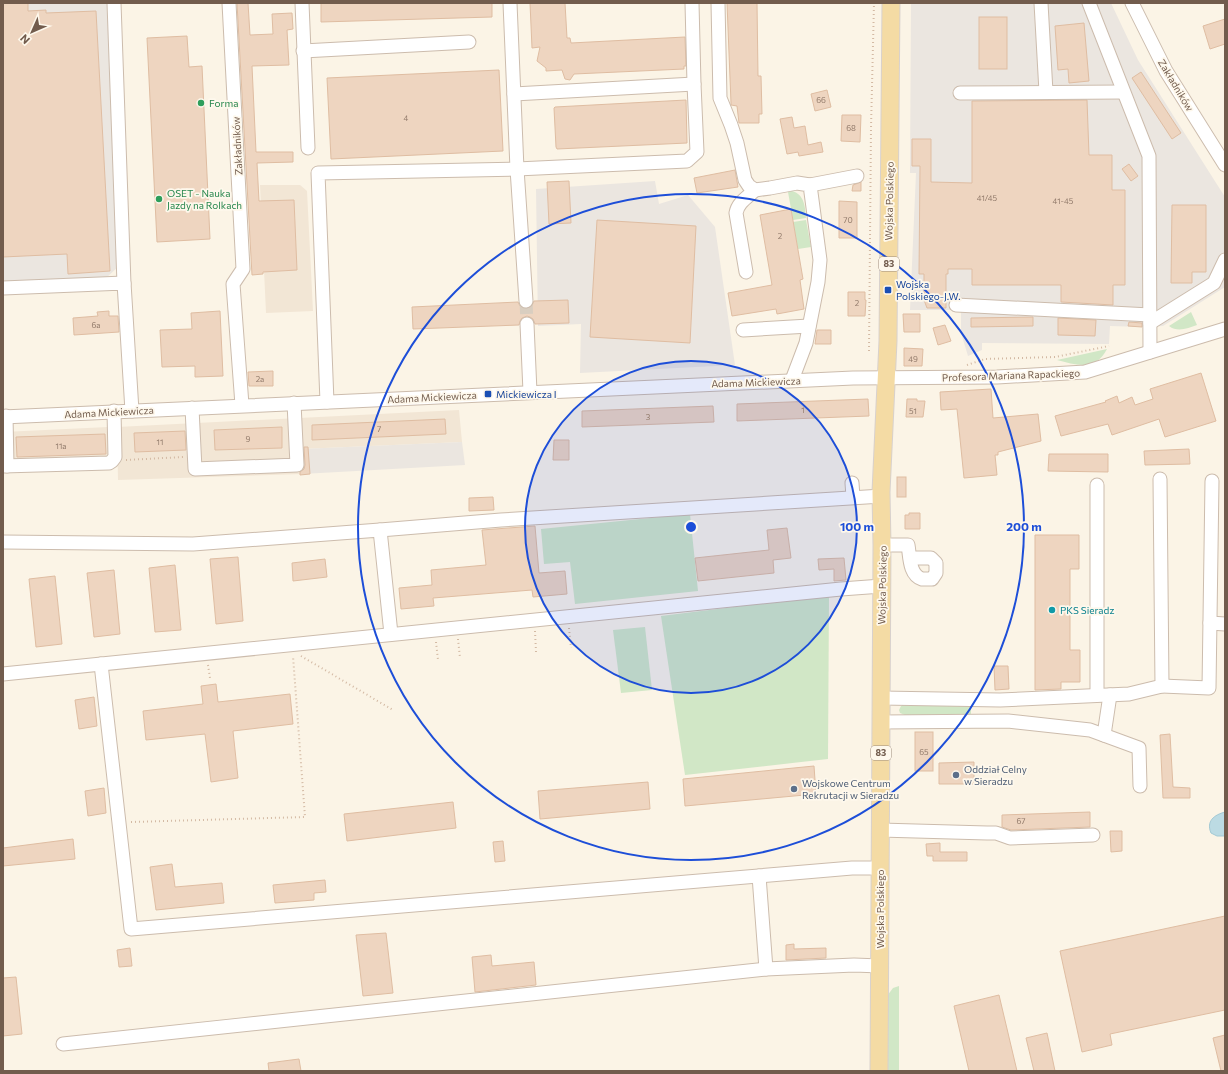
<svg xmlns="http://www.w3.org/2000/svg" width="1228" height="1074" font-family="Commissioner,sans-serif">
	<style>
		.residential { fill: #f2e6d5 }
		.industrial { fill: #ebe6e0 }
		.green { fill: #d1e7c6 }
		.water { fill: #bcdbe3; stroke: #a3c9d4 }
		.building { fill: #eed5c0; stroke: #dfbda2 }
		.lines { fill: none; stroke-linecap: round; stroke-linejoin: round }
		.minor-tunnel { stroke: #d9cec0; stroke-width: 13; stroke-dasharray: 13 6; stroke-linecap: butt }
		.minor-casing { stroke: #ccbcad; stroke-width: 15 }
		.major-casing { stroke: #d8d1cd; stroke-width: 19 }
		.path { stroke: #d3b9a3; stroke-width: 2; stroke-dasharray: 1 3; stroke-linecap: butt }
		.minor { stroke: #fff; stroke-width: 13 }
		.major { stroke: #f4dba4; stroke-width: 17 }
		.ring { fill: none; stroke: #1d4ed8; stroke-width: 2 }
		.leisure-dot { fill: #2e9e5b; stroke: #fef8ec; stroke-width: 1.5 }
		.transit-dot { fill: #1a4fb4; stroke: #fef8ec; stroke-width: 1.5 }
		.culture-dot { fill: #0f9aa8; stroke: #fef8ec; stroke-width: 1.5 }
		.service-dot { fill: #5c6f8a; stroke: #fef8ec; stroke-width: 1.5 }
		.labels { text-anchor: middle; stroke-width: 3.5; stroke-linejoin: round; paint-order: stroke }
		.number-label { font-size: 8px; fill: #917a6a }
		.shield { fill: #fef8ec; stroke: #9c8b7d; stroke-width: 1 }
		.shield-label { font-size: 9px; font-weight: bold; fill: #725c4d }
		.street-label { font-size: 10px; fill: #725c4d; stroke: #fef8ec }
		.leisure-label { font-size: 10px; fill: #27864d; stroke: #fef8ec; text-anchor: start }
		.transit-label { font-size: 10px; fill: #164399; stroke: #fef8ec; text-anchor: start }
		.culture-label { font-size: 10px; fill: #0d838f; stroke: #fef8ec; text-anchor: start }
		.service-label { font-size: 10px; fill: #4e5e75; stroke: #fef8ec; text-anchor: start }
		.centre { fill: #1d4ed8; stroke: #fef8ec; stroke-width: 2 }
		.ring-label { font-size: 12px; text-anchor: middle; font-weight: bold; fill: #1d4ed8; stroke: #fef8ec; stroke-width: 3.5; stroke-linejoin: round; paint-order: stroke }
	</style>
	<rect width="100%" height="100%" fill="#fbf4e6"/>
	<g class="residential">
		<path d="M260,185H300L307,191L313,311L266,313Z"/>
		<path d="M459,410L462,442L301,449L302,474L118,480L117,427Z"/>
		<path d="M108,427L109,459L3,463V432Z"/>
	</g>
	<g class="industrial">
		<path d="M3,3H108L121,264L105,279L3,284Z"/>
		<path d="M911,3H1111L1138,60L1225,197V287L1163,326L1142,327L1110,326L1109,344L982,343V350L968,356L961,333V310H910L916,173H910Z"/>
		<path d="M655,181L659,204L688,195L715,227L735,365L580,373L581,324L538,326L536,189Z"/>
		<path d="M462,442L465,465L302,474L301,449Z"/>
	</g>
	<g class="green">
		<path d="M792,191C805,195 805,207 806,218L793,220L788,192Z"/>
		<path d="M806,220L811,247L798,249L793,222Z"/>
		<path d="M1191,312L1197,325C1188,328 1178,333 1169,326Z"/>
		<path d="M1107,349C1095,372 1077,365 1057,360Z"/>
		<path d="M690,514L698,591L575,604L570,562L544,564L541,529Z"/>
		<path d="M829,595L828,759L685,775L661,616Z"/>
		<path d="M645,627L652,690L621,693L613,630Z"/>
		<path d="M904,704H971V715H905L900,713L899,710L901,706Z"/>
		<path d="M899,986V1071H887V996L893,988Z"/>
	</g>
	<path class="water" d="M1225,812V836H1217L1211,833C1206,821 1214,815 1225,812Z"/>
	<g class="building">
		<path d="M3,3H28V11L46,10V13L96,11L110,271L68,274L67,254L3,257Z"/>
		<path d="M237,3H248L250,35L273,34L272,14L292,13L293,29L287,30L289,65L252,66L256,152H293V162L257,163L259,201L294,200L297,270L263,272V274L252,275Z"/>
		<path d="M321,3H492V17L321,22Z"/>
		<path d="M530,3H565L567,38H570L571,43L685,37L686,66H684V69L574,74L570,80L565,79L562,70L546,71V68L537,61L540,47L532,48Z"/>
		<path d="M727,3H757L758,76H761L762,114H759V123H739L737,106L731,105V103Z"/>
		<rect x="979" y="17" width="28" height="52"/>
		<path d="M1225,19V44L1210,49L1203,26Z"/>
		<path d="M1084,23L1089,81L1069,83L1068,69L1058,70L1055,26Z"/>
		<path d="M187,36L189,67L202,66L210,239L157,242L147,38Z"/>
		<path d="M499,70L503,151L331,159L327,78Z"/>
		<path d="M1141,72L1181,133L1172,139L1132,78Z"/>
		<path d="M827,90L831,107L815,111L811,94Z"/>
		<path d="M686,100L687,143L557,149L556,147L554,108L555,107Z"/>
		<path d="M1087,100L1089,155H1112V190H1125V285H1113V305L1061,302V285H972V269H948V274H946V308H927L924,300V274H919L920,166H912V139H931V182L972,183V101Z"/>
		<path d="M842,115H861L860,142L841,141Z"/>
		<path d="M792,117L794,128L805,126L808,145L821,142L823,152L799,156L798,152L787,154L780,119Z"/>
		<path d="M1129,164L1138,176L1131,181L1122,169Z"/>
		<path d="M735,170L738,187L697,193L694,178Z"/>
		<path d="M569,181L571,223L549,224L547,182Z"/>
		<path d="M861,182V191H852L853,185Z"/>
		<path d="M839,201L857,202V238H839Z"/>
		<path d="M1172,205H1206V272H1192V283H1171Z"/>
		<path d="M791,209L803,279L800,280L804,309L777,314L776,309L732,316L728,293L772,285L760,215Z"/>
		<path d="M597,220L696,226L690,343L590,337Z"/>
		<path d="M848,292H865V300H866L865,316H848Z"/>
		<path d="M568,300L569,323L535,324L533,319L530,317L527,316L522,318L520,321L519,325L413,329L412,307L518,302L520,306L522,308L526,309L531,307L534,301Z"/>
		<path d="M109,311V316H118L119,332L74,335L73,318L98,316L97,312Z"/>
		<path d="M220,311L223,376L195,377V366L162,367L160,330L192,329L191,313Z"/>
		<path d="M903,314H920V332H904Z"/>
		<path d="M1033,317V326L971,327V318Z"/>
		<path d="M1058,318L1096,320L1095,336L1058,335Z"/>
		<path d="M1129,322L1142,323V327L1128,326Z"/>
		<path d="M945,325L951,341L938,345L933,328Z"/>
		<path d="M817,330H831V344H815Z"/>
		<path d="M904,348L923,349L922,366H904Z"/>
		<path d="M273,371V386H249L248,372Z"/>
		<path d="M1201,373L1216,421L1165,437L1159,419L1112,435L1108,424L1061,436L1055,416L1106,402L1105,401L1117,396L1119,403L1132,397L1135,405L1153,399L1150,389Z"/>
		<path d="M991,389L993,418L1038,414L1041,441L998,452V455H995L997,475L964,478L957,409L941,410L940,392Z"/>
		<path d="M868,399L869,416L737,421V404Z"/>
		<path d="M907,399H917V401H925L923,417H906Z"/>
		<path d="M713,406L714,422L582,427V411Z"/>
		<path d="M445,419L446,434L312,440V425Z"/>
		<path d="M282,427V448L215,450L214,430Z"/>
		<path d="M185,431L186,450L135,452L134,433Z"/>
		<path d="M105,434L106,454L17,457L16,437Z"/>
		<path d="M554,440H569V460H553Z"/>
		<path d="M304,447H308L310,474L300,475V472L304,469L305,465Z"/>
		<path d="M1189,449L1190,464L1145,465L1144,451Z"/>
		<path d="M1049,454H1108V472L1048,471Z"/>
		<rect x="897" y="477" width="9" height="20"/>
		<path d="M493,497L494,510L469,511V498Z"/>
		<path d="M909,513H920V529H905V515H909Z"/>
		<path d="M535,526L539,573L565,571L567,594L533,597L532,590L433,598L434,606L401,609L399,588L432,585L431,570L486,565L482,530Z"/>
		<path d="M787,528L791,558L773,560L774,573L698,581L695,558L769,550L767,530Z"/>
		<path d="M1035,535H1079V569H1070V650H1080V682H1061V689L1035,690Z"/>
		<path d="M238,557L243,621L216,624L210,559Z"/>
		<path d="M844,558L846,580L834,581V569L819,570L818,559Z"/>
		<path d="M325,559L327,577L293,581L292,563Z"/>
		<path d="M175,565L181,630L155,632L149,568Z"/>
		<path d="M114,570L120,634L94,637L87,573Z"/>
		<path d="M55,576L62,644L36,647L29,579Z"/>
		<path d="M994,666H1008L1009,689L995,690Z"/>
		<path d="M216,684L218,702L290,694L293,724L233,731L238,778L211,782L205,734L146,740L143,711L203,704L201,686Z"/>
		<path d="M94,697L97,726L79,729L75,700Z"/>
		<rect x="915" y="732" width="18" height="39"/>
		<path d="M1170,734L1173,787L1190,788V798H1163L1160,735Z"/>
		<path d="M974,762V784H939V763Z"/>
		<path d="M814,766L816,794L685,806L683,779Z"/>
		<path d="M648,782L650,809L540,819L538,791Z"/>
		<path d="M104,788L106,813L88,816L85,791Z"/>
		<path d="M453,802L456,828L347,841L344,814Z"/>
		<path d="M1090,812V827L1011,830L1002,827V815Z"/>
		<path d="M1110,831H1122V851L1111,852Z"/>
		<path d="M73,839L75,859L3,866V848Z"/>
		<path d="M503,841L505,861L495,862L493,842Z"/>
		<path d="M940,843V852H967V861H933V856H927L926,844Z"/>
		<path d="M172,864L175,887L222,883L224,903L156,910L150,867Z"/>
		<path d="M325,880L326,892L314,893V900L275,903L273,885Z"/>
		<path d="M1225,916V1010L1110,1034L1112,1045L1082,1052L1060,951Z"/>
		<path d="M386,933L393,993L363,996L356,935Z"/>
		<path d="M794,944V949L826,948V958L786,960V945Z"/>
		<path d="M130,948L132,966L119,967L117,950Z"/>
		<path d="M491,955L492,966L534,962L536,985L475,992L472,957Z"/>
		<path d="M16,977L22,1034L3,1036V978Z"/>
		<path d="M999,995L1017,1071H969L954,1006Z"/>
		<path d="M1047,1033L1055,1071H1034L1026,1038Z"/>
		<path d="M1225,1035V1071H1221L1213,1038Z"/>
		<path d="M299,1059L301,1071H269L268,1063Z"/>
	</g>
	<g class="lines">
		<path class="minor-tunnel" d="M526,301L527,324"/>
		<g class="minor-casing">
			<g id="minor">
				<path d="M114,3L124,284"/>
				<path d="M229,3L243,269L233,284L242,405"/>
				<path d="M302,3L308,148"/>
				<path d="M510,3L517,169L526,301"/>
				<path d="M718,3L720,98L731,125L737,143L745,180L749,186L755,190L770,188L797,183L810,185L820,260L818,282L806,343L792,380"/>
				<path d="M1041,3L1046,92"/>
				<path d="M1089,3L1149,156L1150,352"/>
				<path d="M1132,3L1166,71L1225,165"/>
				<path d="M303,51L469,42"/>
				<path d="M960,93L1123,92"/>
				<path d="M514,94L694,84"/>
				<path d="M810,185L857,176"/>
				<path d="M746,272L736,213C738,202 748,197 755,190"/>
				<path d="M3,288L124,283L132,411"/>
				<path d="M956,305L1150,315"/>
				<path d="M1150,323L1214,283L1225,260"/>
				<path d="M527,324L530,392"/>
				<path d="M743,330L809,326"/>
				<path d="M327,402L318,173L517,169L687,161L697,152L694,84L692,3"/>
				<path d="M192,408L195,469L297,465L294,403"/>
				<path d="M6,416L7,466"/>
				<path d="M3,417L853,378L997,377L1085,372L1225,329"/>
				<path d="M3,466L109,463L112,461L115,457L114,411"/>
				<path d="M852,483L853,497"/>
				<path d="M380,530L501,520L882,496"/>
				<path d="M3,542L193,544L380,530L391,634"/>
				<path d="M882,545H908C910,556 909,575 922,579C925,579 929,579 932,579L936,573V563L931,558H910"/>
				<path d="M1210,623L1225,624"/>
				<path d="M101,664L131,929L852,868H880"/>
				<path d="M3,674L841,589L882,586"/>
				<path d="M1162,686L1209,688L1212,481"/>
				<path d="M1097,695V485"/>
				<path d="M881,698L1000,700L1129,694L1162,686L1160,479"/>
				<path d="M881,722L1008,721L1090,730L1139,748L1140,786"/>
				<path d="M1104,735L1110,695"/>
				<path d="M880,830L987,833H996L1010,838L1093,835"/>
				<path d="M759,876L766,969"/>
				<path d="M63,1044L766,969L854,965L880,966"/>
			</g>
		</g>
		<g class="major-casing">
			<path id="major" d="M879,1071L882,545L881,492L888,341L891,3"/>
		</g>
		<g class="path">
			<path d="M869,351L871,128L874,3"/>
			<path d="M967,365L985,359L1055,357L1109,346"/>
			<path d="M126,460L183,457"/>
			<path d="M569,628L571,648"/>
			<path d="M535,631L536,652"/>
			<path d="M458,639L460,658"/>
			<path d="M436,642L438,660"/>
			<path d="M301,656L393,710"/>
			<path d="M208,665L210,678"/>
			<path d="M131,822L305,817L293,656"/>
		</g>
		<use href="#minor" class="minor"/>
		<use href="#major" class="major"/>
	</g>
	<circle cx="691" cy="527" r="166" fill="#1d4ed8" fill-opacity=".12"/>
	<g class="ring">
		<circle cx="691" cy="527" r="166"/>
		<circle cx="691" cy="527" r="333"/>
	</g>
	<g class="leisure-dot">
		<circle cx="201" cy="103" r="4"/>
		<circle cx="159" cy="199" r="4"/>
	</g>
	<g class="transit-dot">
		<rect x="884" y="286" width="8" height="8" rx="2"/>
		<rect x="484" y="390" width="8" height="8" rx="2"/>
	</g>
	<circle class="culture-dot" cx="1052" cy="610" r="4"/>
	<g class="service-dot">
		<circle cx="956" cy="775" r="4"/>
		<circle cx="794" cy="789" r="4"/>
	</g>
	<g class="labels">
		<g class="number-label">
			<text x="821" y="103">66</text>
			<text x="406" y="121">4</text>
			<text x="851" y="131">68</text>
			<text x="987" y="201">41/45</text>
			<text x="1063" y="204">41-45</text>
			<text x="848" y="223">70</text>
			<text x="780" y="239">2</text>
			<text x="857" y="306">2</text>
			<text x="96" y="328">6a</text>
			<text x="913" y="362">49</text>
			<text x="260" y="382">2a</text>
			<text x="803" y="413">1</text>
			<text x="913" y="414">51</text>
			<text x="648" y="420">3</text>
			<text x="379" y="432">7</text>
			<text x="248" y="442">9</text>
			<text x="160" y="445">11</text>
			<text x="61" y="449">11a</text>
			<text x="924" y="755">65</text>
			<text x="1021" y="824">67</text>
		</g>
		<g class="shield">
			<rect x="879" y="257" width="20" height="14" rx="3"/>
			<rect x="871" y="746" width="20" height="14" rx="3"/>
		</g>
		<g class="shield-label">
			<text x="889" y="267">83</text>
			<text x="881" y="756">83</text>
		</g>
		<g class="street-label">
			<text transform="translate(1176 85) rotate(59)" y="4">Zakładników</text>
			<text transform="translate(237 146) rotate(-93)" y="4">Zakładników</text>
			<text transform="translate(889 201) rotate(-89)" y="4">Wojska Polskiego</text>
			<text transform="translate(1011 375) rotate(-2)" y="4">Profesora Mariana Rapackiego</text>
			<text transform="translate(756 382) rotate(-2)" y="4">Adama Mickiewicza</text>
			<text transform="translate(432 397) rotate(-3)" y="4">Adama Mickiewicza</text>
			<text transform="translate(109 412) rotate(-3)" y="4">Adama Mickiewicza</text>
			<text transform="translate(882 585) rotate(-89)" y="4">Wojska Polskiego</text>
			<text transform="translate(880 909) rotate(-90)" y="4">Wojska Polskiego</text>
		</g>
		<g class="leisure-label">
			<text x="209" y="107">Forma</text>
			<text x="167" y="197">OSET - Nauka<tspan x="167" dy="12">Jazdy na Rolkach</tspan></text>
		</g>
		<g class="transit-label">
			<text x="896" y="288">Wojska<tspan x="896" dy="12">Polskiego-J.W.</tspan></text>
			<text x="496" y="398">Mickiewicza I</text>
		</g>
		<g class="culture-label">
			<text x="1060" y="614">PKS Sieradz</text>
		</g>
		<g class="service-label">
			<text x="964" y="773">Oddział Celny<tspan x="964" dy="12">w Sieradzu</tspan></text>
			<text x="802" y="787">Wojskowe Centrum<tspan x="802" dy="12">Rekrutacji w Sieradzu</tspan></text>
		</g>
	</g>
	<circle cx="691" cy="527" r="6" class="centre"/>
	<g class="ring-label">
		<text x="857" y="531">100 m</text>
		<text x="1024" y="531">200 m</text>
	</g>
	<rect width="1228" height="1074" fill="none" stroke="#725c4d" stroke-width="8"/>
	<g transform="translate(32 32) rotate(225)" stroke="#fef8ec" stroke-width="3" paint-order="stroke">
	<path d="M0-3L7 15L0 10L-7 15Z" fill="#725c4d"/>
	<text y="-6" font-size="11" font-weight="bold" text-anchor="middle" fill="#725c4d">N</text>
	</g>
</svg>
